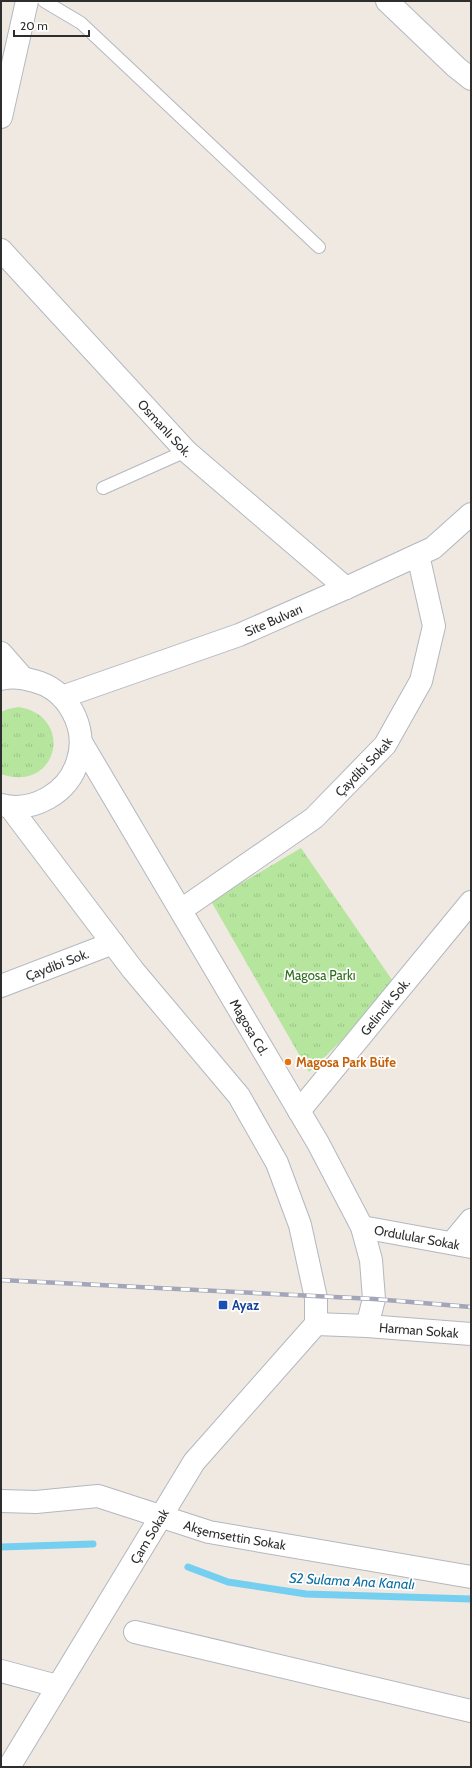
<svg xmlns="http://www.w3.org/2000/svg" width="472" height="1768" font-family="Cabin,sans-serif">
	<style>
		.grass { fill: url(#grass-tufts) }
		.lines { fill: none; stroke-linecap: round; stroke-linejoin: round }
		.stream { stroke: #75cff0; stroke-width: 7 }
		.lane-casing { stroke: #b4b7c1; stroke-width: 14 }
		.street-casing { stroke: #b4b7c1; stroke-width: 24 }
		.secondary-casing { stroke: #b4b7c1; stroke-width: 24 }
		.lane { stroke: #fff; stroke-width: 12 }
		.street { stroke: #fff; stroke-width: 22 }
		.secondary { stroke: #fff; stroke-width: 22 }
		.rail-casing { stroke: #a3a6b8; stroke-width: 4.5 }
		.rail { stroke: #fff; stroke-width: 3; stroke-dasharray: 9; stroke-linecap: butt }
		.food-dot { fill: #e8710a; stroke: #fff; stroke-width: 1.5 }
		.transit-dot { fill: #1a4fb4; stroke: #fff; stroke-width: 1.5 }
		.labels { text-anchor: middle; stroke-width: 3.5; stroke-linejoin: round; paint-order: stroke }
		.street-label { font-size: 13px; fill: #2e2e2e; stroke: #fff }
		.park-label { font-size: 13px; fill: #2c6e1b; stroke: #fff }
		.food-label { font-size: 13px; font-weight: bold; fill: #c56008; stroke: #fff; text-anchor: start }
		.transit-label { font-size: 13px; font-weight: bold; fill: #164399; stroke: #fff; text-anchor: start }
		.water-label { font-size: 14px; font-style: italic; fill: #0d6fa3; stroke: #fff }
	</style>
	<defs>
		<pattern id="grass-tufts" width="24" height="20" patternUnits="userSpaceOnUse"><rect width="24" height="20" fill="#b6e59e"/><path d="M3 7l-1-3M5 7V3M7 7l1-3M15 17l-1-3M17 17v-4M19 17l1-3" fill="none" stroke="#9dc588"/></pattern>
	</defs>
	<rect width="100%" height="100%" fill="#efe9e1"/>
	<g class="grass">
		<path d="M19,707C76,717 57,794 1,774V712L8,709Z"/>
		<path d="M301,848L397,987L309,1072L211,901Z"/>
	</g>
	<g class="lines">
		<g class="stream">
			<path d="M1,1547L93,1544"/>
			<path d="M188,1567L228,1582L306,1594L471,1599"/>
		</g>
		<g class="lane-casing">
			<g id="lane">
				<path d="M44,1L81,23L319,247"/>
				<path d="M103,488L186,451"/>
			</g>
		</g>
		<g class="street-casing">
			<g id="street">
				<path d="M387,1L456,67L471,79"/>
				<path d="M1,117L27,1"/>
				<path id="s1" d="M1,250L186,451L346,588"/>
				<path id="s2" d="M181,910L314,818L385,745L421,681L434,626L418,555"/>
				<path id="s3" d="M1,986L113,943"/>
				<path id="s4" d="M299,1111L471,902"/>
				<path id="s5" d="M362,1227L471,1247"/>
				<path d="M452,1243L471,1220"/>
				<path id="s6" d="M367,1326L471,1334"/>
				<path id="s7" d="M1,1501L36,1502L98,1496L209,1532L471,1577"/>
				<path d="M135,1632L471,1711"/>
				<path d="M1,1671L57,1686"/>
			</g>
		</g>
		<g class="secondary-casing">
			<g id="secondary">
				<path d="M1,653L22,677"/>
				<path d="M1,679C12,676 24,678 34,681C68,689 88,728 78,760C69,793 33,813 1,805"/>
				<path id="s8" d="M62,697L239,635L346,588L433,548L471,514"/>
				<path id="s9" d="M81,742L318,1143L362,1227L371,1260L374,1299L367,1326L316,1324"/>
				<path d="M10,807L133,970L239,1096L277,1163L300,1225L316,1298V1324"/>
				<path id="s10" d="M9,1767L194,1462L316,1324"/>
			</g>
		</g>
		<use href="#lane" class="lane"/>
		<use href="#street" class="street"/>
		<use href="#secondary" class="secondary"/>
		<g class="rail-casing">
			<path id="rail" d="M1,1280L374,1299L471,1307"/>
		</g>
		<use href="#rail" class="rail"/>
	</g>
	<circle class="food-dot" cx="288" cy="1062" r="4"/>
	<rect class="transit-dot" x="218" y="1300" width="10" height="10" rx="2"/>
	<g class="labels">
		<g class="street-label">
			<text dy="5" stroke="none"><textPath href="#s1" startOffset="242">Osmanlı Sok.</textPath></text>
			<text dy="5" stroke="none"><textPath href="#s8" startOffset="225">Site Bulvarı</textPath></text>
			<text dy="5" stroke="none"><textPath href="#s2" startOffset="233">Çaydibi Sokak</textPath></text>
			<text dy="5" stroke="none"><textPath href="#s3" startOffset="60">Çaydibi Sok.</textPath></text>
			<text dy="5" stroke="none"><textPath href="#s4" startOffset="135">Gelincik Sok.</textPath></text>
			<text dy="5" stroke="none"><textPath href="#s9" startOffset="331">Magosa Cd.</textPath></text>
			<text dy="5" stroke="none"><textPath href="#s5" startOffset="56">Ordulular Sokak</textPath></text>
			<text dy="5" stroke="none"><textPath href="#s6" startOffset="52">Harman Sokak</textPath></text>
			<text dy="5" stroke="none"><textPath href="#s7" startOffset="240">Akşemsettin Sokak</textPath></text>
			<text dy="5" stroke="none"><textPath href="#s10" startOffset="270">Çam Sokak</textPath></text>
		</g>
		<g class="park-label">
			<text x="320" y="980">Magosa Parkı</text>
		</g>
		<g class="food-label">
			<text x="296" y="1067">Magosa Park Büfe</text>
		</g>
		<g class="transit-label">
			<text x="232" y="1310">Ayaz</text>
		</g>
		<g class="water-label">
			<text transform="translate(352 1581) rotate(3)" y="5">S2 Sulama Ana Kanalı</text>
		</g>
	</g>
	<rect width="472" height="1768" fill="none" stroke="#2e2e2e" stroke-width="4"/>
	<path d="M14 30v6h75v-6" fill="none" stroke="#2e2e2e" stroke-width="2"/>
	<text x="20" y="30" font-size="12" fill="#2e2e2e" stroke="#ffffff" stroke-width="3" paint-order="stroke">20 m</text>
</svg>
